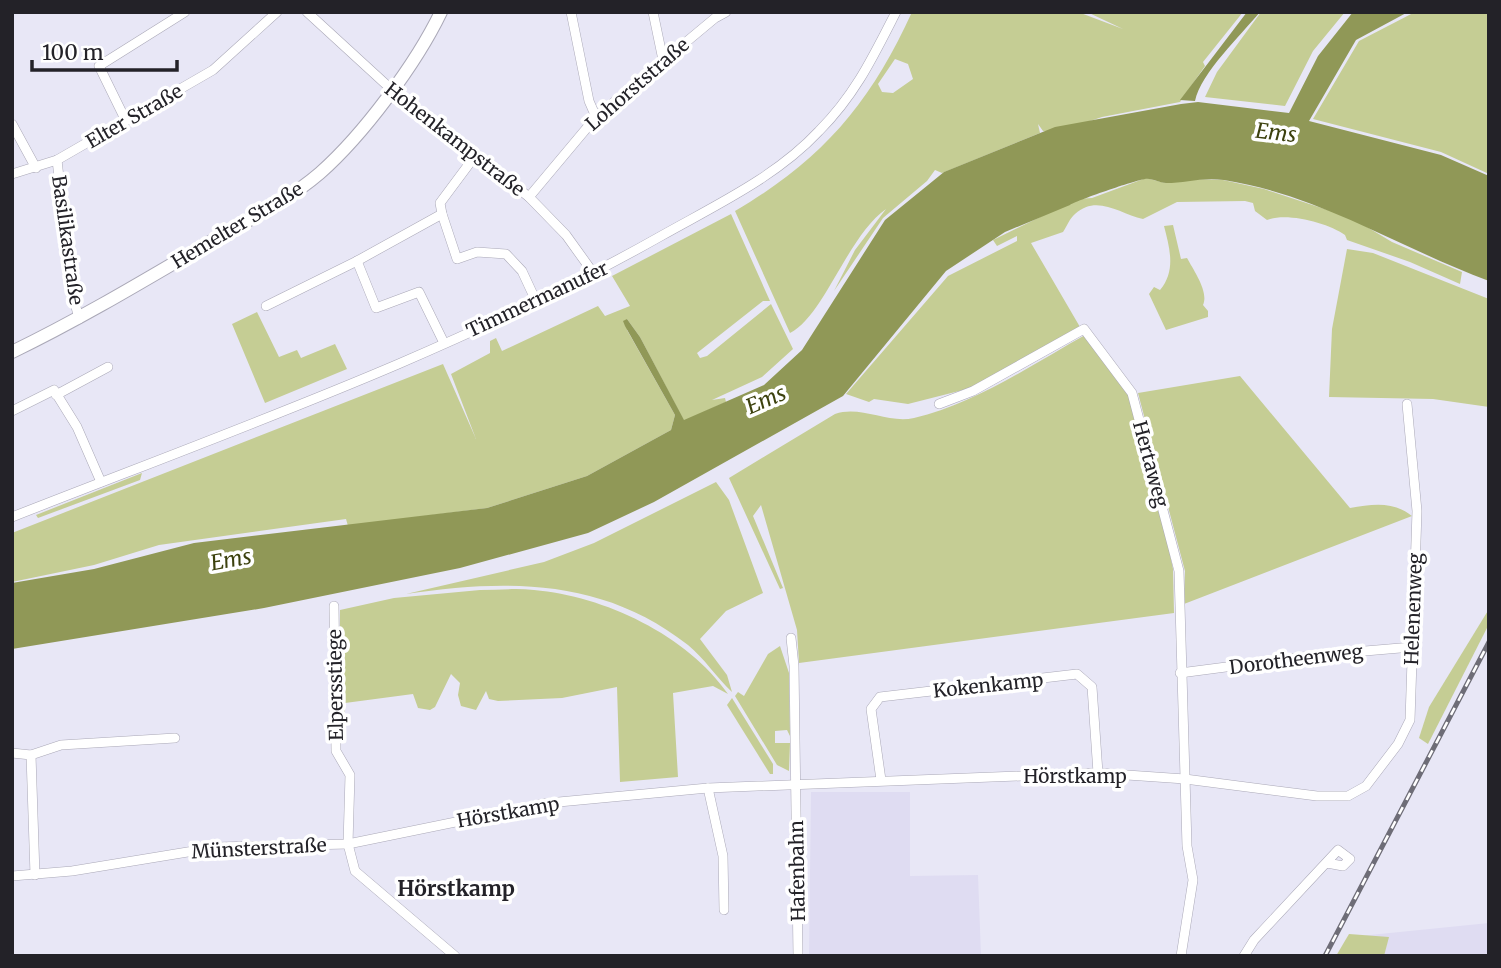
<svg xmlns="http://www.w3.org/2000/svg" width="1501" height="968" font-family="Merriweather,serif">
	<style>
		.built { fill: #dfdcf2 }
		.green { fill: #c5cd94; fill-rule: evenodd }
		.water { fill: #909857 }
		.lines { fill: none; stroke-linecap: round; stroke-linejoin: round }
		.minor-casing { stroke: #aaa8b7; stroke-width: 10 }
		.secondary-casing { stroke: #aaa8b7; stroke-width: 14 }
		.minor { stroke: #fff; stroke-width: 9 }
		.secondary { stroke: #fff; stroke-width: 12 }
		.rail-casing { stroke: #6e6d77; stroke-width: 5 }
		.rail { stroke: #fff; stroke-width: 2.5; stroke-dasharray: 8; stroke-linecap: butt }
		.labels { text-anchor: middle; stroke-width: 7; stroke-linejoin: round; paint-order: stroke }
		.street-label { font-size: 19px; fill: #232228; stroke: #fff }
		.water-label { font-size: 21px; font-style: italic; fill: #3c410e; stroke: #fff }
		.neighbourhood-label { font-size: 21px; font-weight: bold; fill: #232228; stroke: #fff }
	</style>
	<rect width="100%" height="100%" fill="#e8e7f6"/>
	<g class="built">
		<path d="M811,792H910V876L978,875L981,956H809Z"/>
		<path d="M1489,923V956H1338L1350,937Z"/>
	</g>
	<g class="green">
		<path d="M912,12H1078L1123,29L1087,12H1243L1203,62L1205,66L1180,102L1102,117L1055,133L1043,131L1038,124L1040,133L942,173L935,170L927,181L883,218L834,291L855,250L886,209C847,237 824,316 790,333L735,211C822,160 870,104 912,12ZM895,59L908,64L913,79L893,93L882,92L878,84Z"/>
		<path d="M1261,12H1345L1313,51L1285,106L1205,97L1217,72Z"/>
		<path d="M1415,12H1489V174L1441,152L1313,119L1359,41Z"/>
		<path d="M1146,178L1165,183L1189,179L1223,180L1264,189L1352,218L1392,242L1462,272L1460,284L1410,262L1347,240L1345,235C1328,223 1287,212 1267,220L1255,211L1253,203L1245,201L1177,202L1143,219C1120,214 1097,194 1075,214C1070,218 1067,226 1063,232L1031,243L1080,327L971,388L908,404L874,399L869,402L846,394L948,276L1017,241V236L997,246L993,240L1077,199L1092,198Z"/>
		<path d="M731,214L770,301H763L697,353L700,358L707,356L771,304L793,349L762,377L712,400L725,398L726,402L684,421L640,337L627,319V330L675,415L671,430L587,476L487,508L348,526L346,519L159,545L94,565L12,582V533L443,364L476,439L451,374L490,353V341L496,338L502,351L598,306L605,316L630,306L612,276Z"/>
		<path d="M1173,225L1181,259L1187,258C1194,271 1209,292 1203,305L1208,311V317L1166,330L1149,294L1154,287L1160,290C1176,271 1170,249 1164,226Z"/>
		<path d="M1347,249L1373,253L1489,299V407L1433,399L1329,397L1332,329Z"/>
		<path d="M257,312L279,357L297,350L301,358L335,344L347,369L265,403L232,324Z"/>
		<path d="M1087,334L1129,394L1164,524L1173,569L1174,613L799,663L797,630L761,505L753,516L783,588L780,589L729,478L835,414C861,405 888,424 914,418C975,404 1033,364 1087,334Z"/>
		<path d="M1240,376L1350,508C1373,504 1393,501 1412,516L1184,604L1185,571L1138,393Z"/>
		<path d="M142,473L140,480L38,518L36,515Z"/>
		<path d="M716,482L729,500L763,593L726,611L700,639L727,675L732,692C716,677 705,659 688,645C603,578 507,579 406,594L544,562L594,543Z"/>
		<path d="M480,590C498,590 516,588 534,590C604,596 687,635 728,694L713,686L673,693L678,777L620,782L617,687L562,698L498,701L489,699L486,691L476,710L461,706L458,695L460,683L451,674L435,707L430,710L418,708L413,694L345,703L343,734L339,737L340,610L394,598Z"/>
		<path d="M1489,609V624L1428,744L1419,738L1429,707Z"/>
		<path d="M780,646L789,673L790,736L787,730L775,731V743H790L789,771L777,765L735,696L738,692L744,696L768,654Z"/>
		<path d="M732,698L773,764V774H770L727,705Z"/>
		<path d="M1349,934L1389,937L1384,956H1336Z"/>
	</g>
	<g class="water">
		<path d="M1247,12H1260C1241,35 1201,73 1195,101L1180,100Z"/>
		<path d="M1353,12H1408L1356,40L1309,121L1441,155L1489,176V281C1400,248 1319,195 1224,180C1202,177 1185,183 1166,183C1159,183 1152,178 1145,179C1136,180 1075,201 1070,205L1005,232L946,271L843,396L654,502L588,533L460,568L264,608L12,649V583L94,569L194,543L487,508L587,476L671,430L675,415L625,326L623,321L627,319L640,337L684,420L764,385L802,350L885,220L944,172L1055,127L1181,104L1198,102L1289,113L1318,56Z"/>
	</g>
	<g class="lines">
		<g class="minor-casing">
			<g id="minor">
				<path d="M307,12L391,89L529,197L566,235L594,274"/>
				<path d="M571,12L589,101L596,117"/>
				<path d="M653,12L663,60"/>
				<path d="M126,121L99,66L185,12"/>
				<path d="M12,124L36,168"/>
				<path d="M57,160L72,291L79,319"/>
				<path d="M12,174L57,160L213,70L277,12"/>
				<path d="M529,197L596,117L715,18L726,12"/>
				<path d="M442,214L457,259L477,252L506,254L522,271L536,301"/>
				<path d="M357,261L442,214L440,203L475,156"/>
				<path d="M266,306L357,261L376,308L419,292L444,343"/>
				<path d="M56,395L108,367"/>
				<path d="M939,404L973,391L1084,329L1132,393L1179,571L1187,846L1193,880L1181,956"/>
				<path d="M12,411L54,390L77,427L101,482"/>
				<path d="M12,517C231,431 456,352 661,236C716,205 776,177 819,131C855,95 873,57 896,12"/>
				<path d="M334,606L336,751L350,775L348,844L355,871L455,956"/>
				<path d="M791,638L794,666L798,956"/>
				<path d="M1180,673L1318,655L1412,647"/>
				<path d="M12,753L31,755"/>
				<path d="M881,780L871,709L880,697L1077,674L1092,687L1098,773"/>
				<path d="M708,788L723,856L724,910"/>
				<path d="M35,875L31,755L61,745L175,738"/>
				<path d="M12,876L72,871L218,847L348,844L548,803L708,788L1098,773L1185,779L1317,796H1348L1366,786L1398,744L1410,720L1417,511L1407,404"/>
				<path d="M1244,956L1254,940L1338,850L1350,859L1343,866L1327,863"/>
			</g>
		</g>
		<g class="secondary-casing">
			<path id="secondary" d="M12,352C78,320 140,283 203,246C242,223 285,203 320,173C363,135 416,64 441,12"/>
		</g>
		<use href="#minor" class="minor"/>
		<use href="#secondary" class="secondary"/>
		<g class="rail-casing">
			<path id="rail" d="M1325,956L1489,642"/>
		</g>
		<use href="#rail" class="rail"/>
	</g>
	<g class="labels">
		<g class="street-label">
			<text transform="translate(637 84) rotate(-41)" y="7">Lohorststraße</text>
			<text transform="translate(134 116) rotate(-30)" y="7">Elter Straße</text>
			<text transform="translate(455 139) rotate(38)" y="7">Hohenkampstraße</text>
			<text transform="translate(237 225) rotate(-31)" y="7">Hemelter Straße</text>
			<text transform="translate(68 240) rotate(82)" y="7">Basilikastraße</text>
			<text transform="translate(537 299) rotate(-25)" y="7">Timmermanufer</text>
			<text transform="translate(1151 464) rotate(75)" y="7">Hertaweg</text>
			<text transform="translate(1413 609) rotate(-88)" y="7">Helenenweg</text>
			<text transform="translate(1296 659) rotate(-7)" y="7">Dorotheenweg</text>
			<text transform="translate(335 685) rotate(-91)" y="7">Elpersstiege</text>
			<text transform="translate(988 685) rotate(-6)" y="7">Kokenkamp</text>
			<text x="1075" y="783">Hörstkamp</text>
			<text transform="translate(508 812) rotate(-10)" y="7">Hörstkamp</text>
			<text transform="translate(259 848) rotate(-3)" y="7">Münsterstraße</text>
			<text transform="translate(797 871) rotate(-91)" y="7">Hafenbahn</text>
		</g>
		<g class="water-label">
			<text transform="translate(1276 133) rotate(7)" y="7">Ems</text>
			<text transform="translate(766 400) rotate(-23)" y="7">Ems</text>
			<text transform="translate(231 560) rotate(-10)" y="7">Ems</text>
		</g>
		<g class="neighbourhood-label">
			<text x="456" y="896">Hörstkamp</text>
		</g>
	</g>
	<rect width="1501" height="968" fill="none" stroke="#232228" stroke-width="28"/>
	<path d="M32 60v10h145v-10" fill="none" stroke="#232228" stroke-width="3.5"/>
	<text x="42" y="60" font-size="21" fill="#232228" stroke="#ffffff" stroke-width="5" paint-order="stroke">100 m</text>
</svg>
